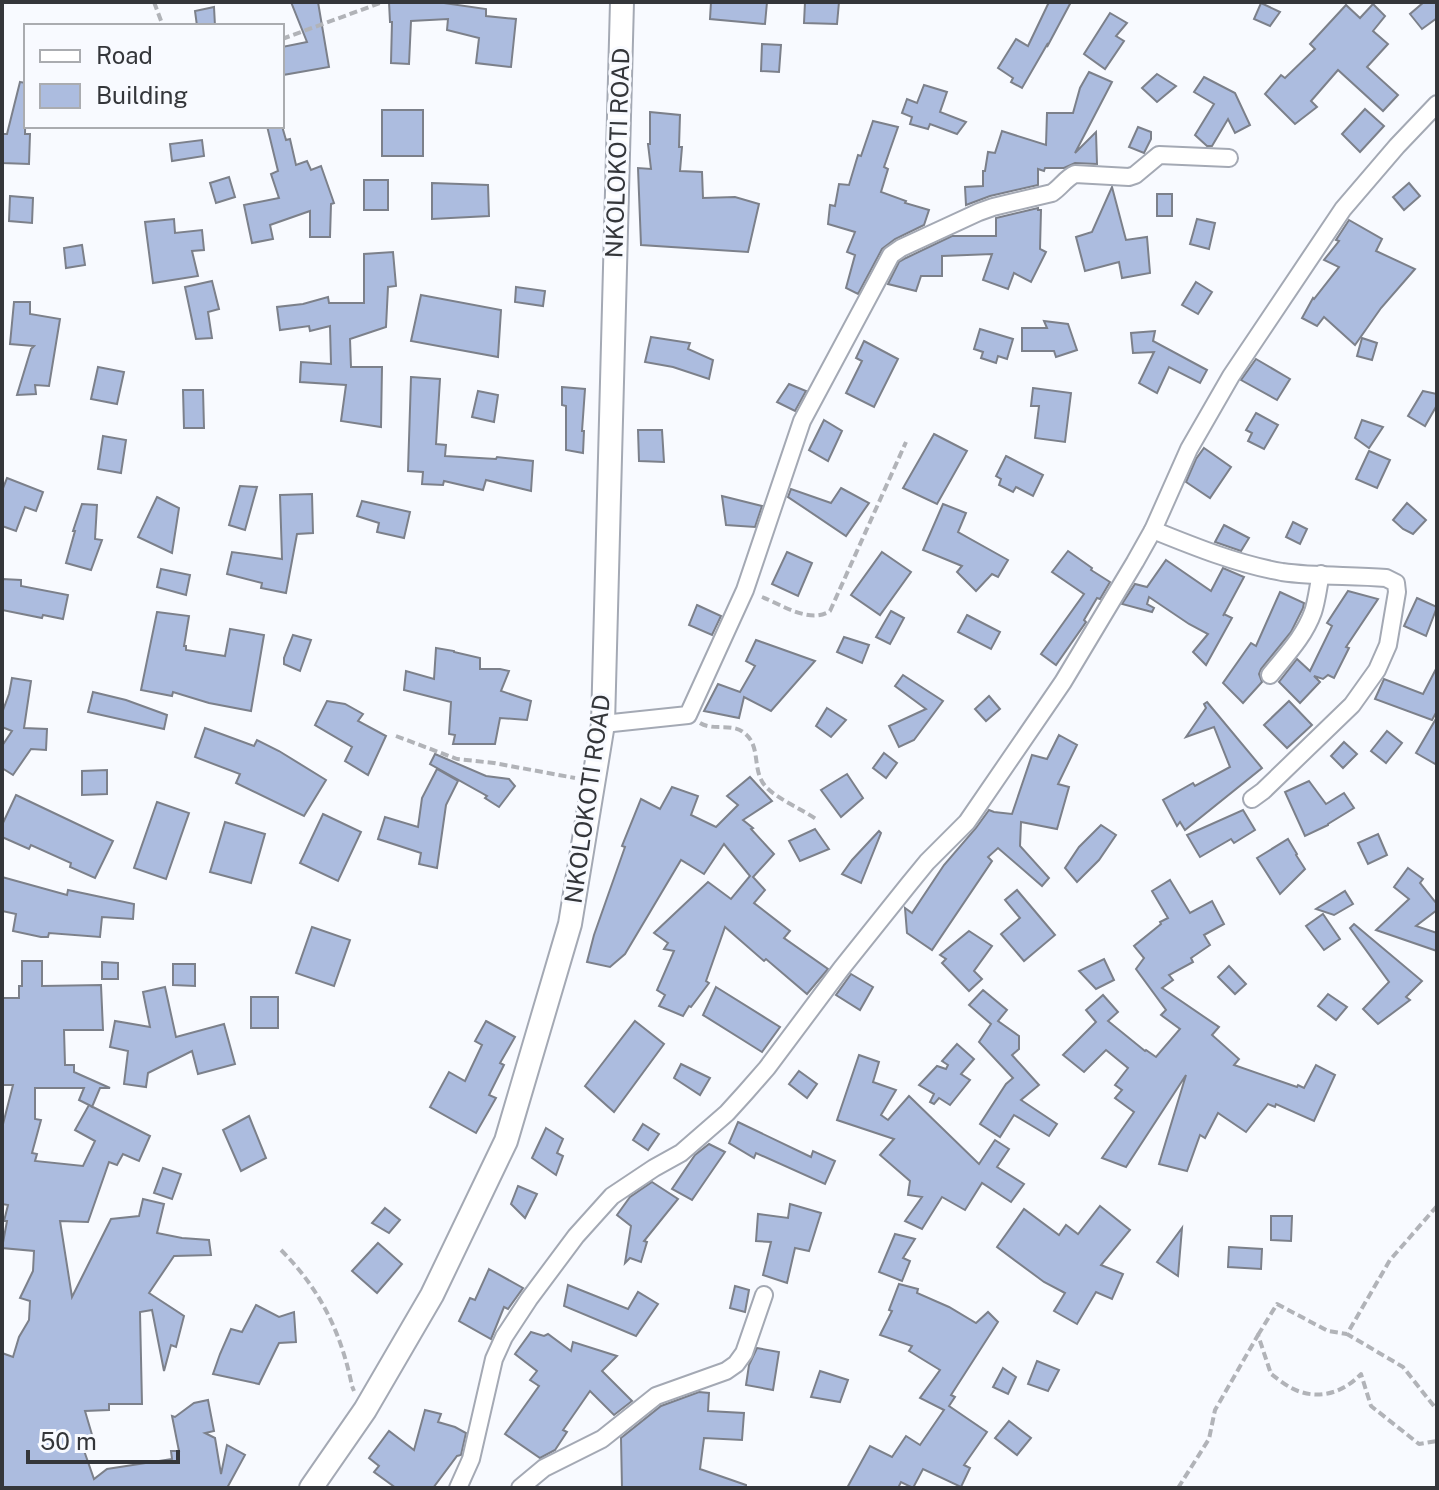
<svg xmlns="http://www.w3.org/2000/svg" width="1439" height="1490" font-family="'Public Sans',sans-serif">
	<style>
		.building { fill: #acbcdf; stroke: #7c808a; stroke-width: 2; fill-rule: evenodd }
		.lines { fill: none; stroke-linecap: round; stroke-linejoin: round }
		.street-casing { stroke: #a4a9b4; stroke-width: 20 }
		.secondary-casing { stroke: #a4a9b4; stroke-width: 26 }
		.path { stroke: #b1b3b8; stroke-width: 4; stroke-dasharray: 8 4; stroke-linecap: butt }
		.street { stroke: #fff; stroke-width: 16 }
		.secondary { stroke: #fff; stroke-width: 22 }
		.labels { text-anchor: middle; stroke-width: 6; stroke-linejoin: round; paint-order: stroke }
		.street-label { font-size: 24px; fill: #34363a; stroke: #f8faff }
	</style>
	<rect width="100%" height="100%" fill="#f8faff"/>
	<g class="building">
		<path d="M291,2H318L329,67L283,75L282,47L307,42Z"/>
		<path d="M389,2H437L486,9V16L516,19L511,67L476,63L479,38L447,30L448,19L411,21L409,64L391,63L392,22H390Z"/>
		<path d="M711,2H767L765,24L710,19Z"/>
		<path d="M805,2H839L837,24L804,23Z"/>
		<path d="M1049,2H1071L1047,47L1048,43L1022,88L1011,82L1013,78L998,68L1016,39L1028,46Z"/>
		<path d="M1424,2H1437V18L1422,29L1410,14Z"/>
		<path d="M1261,3L1280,12L1270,26L1254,19Z"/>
		<path d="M1373,4L1385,16L1373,31L1388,44L1367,67L1398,95L1383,111L1338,70L1311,101L1317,107L1295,124L1265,94L1281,75L1285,78L1315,49L1310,44L1346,5L1360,18Z"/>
		<path d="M214,7L215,26H197L195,11Z"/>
		<path d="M1110,13L1127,23L1116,36L1124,41L1105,69L1084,54Z"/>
		<path d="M762,44L781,45L779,72L761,71Z"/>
		<path d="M1089,72L1112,82L1075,153L1096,132L1097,164L1075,163L1064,168H1045L1044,171L1038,169V185L990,196L966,205L965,187L983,186V171H985L988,152L995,153L1002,131L1046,145L1047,113H1073L1080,88Z"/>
		<path d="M1157,74L1176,86L1157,102L1142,88Z"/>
		<path d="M1204,77L1235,93L1250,125L1235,133L1228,119L1212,146H1207L1195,135L1214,104L1194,92Z"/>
		<path d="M20,82L26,83L25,134H30L29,164L2,163V134H7Z"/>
		<path d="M924,85L947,92L940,112L966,122L957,134L930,124L928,129L910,124L912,117L902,113L907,99L917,103Z"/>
		<path d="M1365,109L1384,126L1360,152L1342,134Z"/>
		<rect x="382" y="110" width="41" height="46"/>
		<path d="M650,112L680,115L679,147H682L680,171L702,172L703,198L735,197L759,204L748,252L641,245L638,168L651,169L648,144H650Z"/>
		<path d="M873,121L898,127L884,167L888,169L881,192L906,201L905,203L929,210L924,225L895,239L882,249L858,294L846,288L855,255L847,252L855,232L828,224L830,205L835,206L839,184L849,185L858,155L861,156Z"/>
		<path d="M267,126H282L286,140L290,139L296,165L307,161L311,170L321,166L334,203L331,204L330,237H310V211L270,225L273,239L252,243L244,205L279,198L271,174L278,171Z"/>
		<path d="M1138,127L1151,132V139L1144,153L1129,147Z"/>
		<path d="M202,140L204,156L172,161L170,144Z"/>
		<path d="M229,177L235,197L216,203L210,183Z"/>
		<rect x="364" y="180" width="24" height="30"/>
		<path d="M432,183L488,185L489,216L432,219Z"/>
		<path d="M1409,183L1420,196L1404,210L1393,197Z"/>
		<path d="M1112,187L1126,240L1147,237L1150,273L1122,278L1119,262L1085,271L1076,237L1092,232Z"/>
		<rect x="1157" y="194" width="15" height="22"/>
		<path d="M10,196L33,198L32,223L9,221Z"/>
		<path d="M1038,208V210H1041L1040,249L1046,252L1031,282L1014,273L1008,289L983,280L992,254L942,256V276H921L916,291L888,284L899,262L906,258L952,236H996V218Z"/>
		<path d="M174,219L175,233L202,230L204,250L192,251L198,276L153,283L145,222Z"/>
		<path d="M1197,219L1215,223L1209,249L1190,244Z"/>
		<path d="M1349,220L1382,239L1376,251L1415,269L1381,308L1355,345L1324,317L1317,326L1302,318L1313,298L1314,299L1339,267L1324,260L1339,241L1336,240Z"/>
		<path d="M82,245L85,265L66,268L64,248Z"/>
		<path d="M393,252L396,286L388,287L386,327L350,339L351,367H382L381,427L341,421L346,385L300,382L301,362L331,364L330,326L310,331L309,326L280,330L277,307L303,304L328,297L329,303H364V254Z"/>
		<path d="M212,281L219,309L208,312L212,338L196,339L185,287Z"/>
		<path d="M1196,282L1212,292L1198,314L1182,305Z"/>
		<path d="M516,287L545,291L543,306L515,302Z"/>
		<path d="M421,295L501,310L498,357L411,341Z"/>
		<path d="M14,302H30V314L60,319L49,386L35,385L36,394L17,395L31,349L34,346L10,344Z"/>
		<path d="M1044,321L1068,324L1077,350L1056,357L1054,351H1022V328H1047Z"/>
		<path d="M980,329L1013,339L1007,359L998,356L996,363L981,358L983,352L974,349Z"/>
		<path d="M1155,331L1153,341L1207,370L1200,383L1169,367L1157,393L1139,383L1154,352L1133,353L1131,333Z"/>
		<path d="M651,337L690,343L688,349L713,360L709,379L673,367L645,362Z"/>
		<path d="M1362,338L1377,343L1372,360L1357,356Z"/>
		<path d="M864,341L898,359L874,407L846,393L862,361L856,358Z"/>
		<path d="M1256,359L1290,379L1277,400L1241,380Z"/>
		<path d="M98,367L124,372L117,404L91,399Z"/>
		<path d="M411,377L440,379L436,444L446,445L445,456L496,459L497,457L533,461L531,491L486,480L483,490L444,481L443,485L422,484L423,472L408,471Z"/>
		<path d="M789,384L806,391L795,411L777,402Z"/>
		<path d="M562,387L585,389L582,431H584L583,453L566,450V406L562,405Z"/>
		<path d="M1033,388L1071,393L1065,442L1035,438L1039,406H1031Z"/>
		<path d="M183,390H203L204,428H184Z"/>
		<path d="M478,391L498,395L494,422L472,417Z"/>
		<path d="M1423,391L1437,394V405L1425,426L1408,416Z"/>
		<path d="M1256,413L1278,425L1264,449L1248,441L1252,433L1246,430Z"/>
		<path d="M824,420L842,431L828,461L809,450Z"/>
		<path d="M1362,420L1383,427L1369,448L1355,438Z"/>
		<path d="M638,430H662L664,462L639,461Z"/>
		<path d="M934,434L967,451L937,504L903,488Z"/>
		<path d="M103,436L126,440L121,473L98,469Z"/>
		<path d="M1204,448L1231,467L1210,498L1186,482L1196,459Z"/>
		<path d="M1369,451L1390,460L1377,488L1356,479Z"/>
		<path d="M1006,456L1043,475L1033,496L1016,487L1013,492L999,485L1001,479L996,476Z"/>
		<path d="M7,478L43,492L36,511L25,507L16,531L2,526V491Z"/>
		<path d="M240,486L257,487L245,530L229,525Z"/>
		<path d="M841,488L869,503L846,536L788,497L791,489L831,503Z"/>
		<path d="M312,494L313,533L297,534L286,593L261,588L262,583L227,574L232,552L282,559L280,495Z"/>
		<path d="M722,496L762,506L755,527L726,525Z"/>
		<path d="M157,497L179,508L172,553L138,537Z"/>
		<path d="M362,501L410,512L404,538L377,532L379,523L357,516Z"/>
		<path d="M1407,503L1426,520L1413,534L1403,529L1393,520Z"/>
		<path d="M82,504L97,505L95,539L102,540L91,570L66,563L75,531H73Z"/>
		<path d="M943,504L966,513L958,532L1008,560L998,577L992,574L976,591L957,572L962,566L923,550Z"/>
		<path d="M1293,522L1307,529L1300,544L1286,537Z"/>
		<path d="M1224,525L1249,538L1241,551L1215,542Z"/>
		<path d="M1068,551L1092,568L1091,570L1110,582L1100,599L1097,598L1084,620L1086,622L1056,665L1041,654L1084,594L1052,572Z"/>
		<path d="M787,552L812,563L798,596L772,584Z"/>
		<path d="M882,552L911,572L880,615L851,595Z"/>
		<path d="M1166,560L1211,591L1223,568L1244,577L1223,616L1224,614L1232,618L1206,665L1193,652L1208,634L1189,624L1149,597L1147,604L1154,608L1152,612L1122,604L1135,584L1147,587Z"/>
		<path d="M161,569L190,575L186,595L157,587Z"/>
		<path d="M2,579L21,580V586L68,595L63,619L43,615L42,618L2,610Z"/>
		<path d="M1348,591L1378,599L1346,647L1349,648L1334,678L1328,675L1323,679L1314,676L1320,682L1300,703L1279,682L1297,659L1310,671L1332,626L1327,623Z"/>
		<path d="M1280,592L1304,603L1303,608L1291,632L1261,669L1259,674L1262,682L1243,703L1223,683L1251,643L1256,646Z"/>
		<path d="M1417,598L1437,607L1426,636L1404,626Z"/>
		<path d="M697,605L721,616L712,635L689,625Z"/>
		<path d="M891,611L904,618L890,644L876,637Z"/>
		<path d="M157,612L189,616L184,646H186V650L225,656L230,629L264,635L251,711L209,703L173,692L172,696L141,690Z"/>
		<path d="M967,615L1000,632L991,649L958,632Z"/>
		<path d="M293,635L311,640L300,671L284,664V658Z"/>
		<path d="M844,637L869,645L862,663L837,652Z"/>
		<path d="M756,640L815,661L771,711L744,697L739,718L704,711L718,684L740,692L755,666L746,661Z"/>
		<path d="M436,648L454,651V652L480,658V669H500L509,671L501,691L531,701L527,720L500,718L495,744H453L455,735L449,734L451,702L404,690L406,671L434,679Z"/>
		<path d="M1437,667V711L1432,720L1375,699L1384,679L1423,694Z"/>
		<path d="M903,675L943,701L914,740L899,747L889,726L926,709L895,686Z"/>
		<path d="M12,678L31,681L24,728L47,729L46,750L31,749L13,775L2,768V746L12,731L2,727V713L9,694Z"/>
		<path d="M93,692L126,700L167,715L164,729L88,712Z"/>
		<path d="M989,696L1000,709L986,721L975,709Z"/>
		<path d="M327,701L345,704L363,714L358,721L386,736L368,775L345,761L352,747L315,725Z"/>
		<path d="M1289,701L1312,725L1287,748L1264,725Z"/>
		<path d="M1207,702L1262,768L1185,830L1180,822L1177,826L1163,800L1193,783L1195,786L1230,767L1214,727L1186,737L1206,708L1204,704Z"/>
		<path d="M827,708L846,720L831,737L816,726Z"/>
		<path d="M1437,717V765L1416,753Z"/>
		<path d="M205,728L254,746L257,740L279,751L326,780L304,816L236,783L240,774L195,757Z"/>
		<path d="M1387,731L1402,743L1386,763L1371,751Z"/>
		<path d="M1059,735L1077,745L1058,784L1069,787L1057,829L1021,822L1020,846L1049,878L1042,886L998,848L988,857L992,861L932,950L907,933L905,908L912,913L944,865L976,828L989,810L994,812L1012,814L1032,755L1047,759Z"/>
		<path d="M1344,742L1357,754L1343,768L1331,756Z"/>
		<path d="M884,753L897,763L886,778L873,768Z"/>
		<path d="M435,754L486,776L509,779L515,786L499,807L485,798L487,796L430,764Z"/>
		<path d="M437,769L458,781L446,805L437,868L419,864L421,853L378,839L385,817L418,827L422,798Z"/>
		<path d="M107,770V794L82,795V771Z"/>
		<path d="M847,774L863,798L841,817L821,790Z"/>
		<path d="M750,777L772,801L743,820L753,828L751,829L774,854L753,877L765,890L754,903L790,931L784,938L828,969L807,994L766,959L764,961L725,927L706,981L709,983L691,1007L689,1006L683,1016L659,1006L665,995L657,990L674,951L664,949L668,943L654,933L708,882L731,899L750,876L724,844L704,874L681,860L625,954L610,967L587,962L594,935L625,847L622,846L641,799L660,809L672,787L698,796L691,815L716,827L738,805L727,796Z"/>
		<path d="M1309,781L1326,804L1344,793L1354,808L1328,824V825L1305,836L1285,792Z"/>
		<path d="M16,795L113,841L95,878L70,867L71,863L31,845L29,849L2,837V825Z"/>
		<path d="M157,802L189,813L166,879L134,868Z"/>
		<path d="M1243,810L1255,830L1234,843L1231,839L1200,857L1187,835Z"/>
		<path d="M323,814L361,832L338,881L300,863Z"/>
		<path d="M225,822L265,834L251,883L210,872Z"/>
		<path d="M1101,825L1116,835L1099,860L1077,882L1065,868L1079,847Z"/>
		<path d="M815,829L829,849L800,861L789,841Z"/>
		<path d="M879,831L881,833L861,883L842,874L852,860Z"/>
		<path d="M1378,834L1387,855L1368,864L1358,843Z"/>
		<path d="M1288,839L1297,854L1296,855L1305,869L1280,894L1257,858Z"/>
		<path d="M1408,868L1423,879L1420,883L1437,904V910L1416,926L1437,933V951L1376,930L1409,899L1394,887Z"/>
		<path d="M2,877L67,895L68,890L134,904L133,919L102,917L100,937L49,933L48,937H41L13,931L16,914L2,911Z"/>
		<path d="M1170,880L1190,913L1212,901L1224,924L1204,935L1210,945L1191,958L1193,962L1169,975L1173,980L1162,988L1219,1027L1212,1035L1239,1059L1234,1065L1297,1087L1298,1085L1304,1088L1316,1065L1335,1075L1314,1121L1276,1104L1275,1107L1268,1104L1246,1132L1218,1113L1205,1138L1200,1135L1187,1171L1159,1164L1186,1075L1126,1167L1102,1158L1134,1112L1115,1098L1122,1090L1115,1085L1128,1068L1106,1050L1084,1072L1063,1055L1096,1022L1086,1010L1103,995L1118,1012L1108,1021L1145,1051L1146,1050L1156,1057L1180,1029L1161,1015L1166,1010L1136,969L1144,958L1134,946L1161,924L1160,922L1168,918L1152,891Z"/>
		<path d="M1017,890L1055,935L1024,961L1001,934L1020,918L1005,900Z"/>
		<path d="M1345,891L1353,904L1334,915L1316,909Z"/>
		<path d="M1323,914L1340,939L1324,950L1306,926Z"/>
		<path d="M1354,924L1422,981L1406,997L1410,1000L1378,1024L1363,1009L1389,982L1350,928Z"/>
		<path d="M312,927L350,940L334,986L296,973Z"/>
		<path d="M969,931L992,946L974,971L982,979L969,991L942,963L946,959L940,955Z"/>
		<path d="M1104,959L1114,980L1096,989L1079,971Z"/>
		<path d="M22,961H42V986L101,985L103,1030H64L65,1065H74V1072L110,1088H100L92,1107L89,1105L150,1136L139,1161L123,1154L117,1165L109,1162L88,1222L60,1221L72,1297L111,1219L139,1216L143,1199L164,1204L157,1233L182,1238L209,1240L211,1255L174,1256L149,1293L184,1316L176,1347L171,1345L164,1371L152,1310L140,1312L142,1404H109V1410L85,1411L93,1438L81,1442L94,1479L107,1469L172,1459L171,1451H179L172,1416L175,1417L194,1403L208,1400L214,1431L205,1433L215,1438L221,1474L227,1445L245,1455L227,1488H2V1353L13,1357L19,1337L29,1320L30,1301L20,1298L33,1271L34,1251L2,1248L7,1221H4L8,1205L2,1204V1128L13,1085H2V998H19V986H22ZM35,1088H84L79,1100L89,1105L75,1130L95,1141L83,1166L35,1161L37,1154L32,1153L41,1120L35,1119Z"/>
		<path d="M102,962L118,963V979H102Z"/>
		<path d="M173,964H195V986L173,985Z"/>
		<path d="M1229,966L1246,984L1235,994L1218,977Z"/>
		<path d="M851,974L873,987L860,1010L836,995Z"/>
		<path d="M165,987L176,1037L224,1024L235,1064L198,1074L192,1051L148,1073L146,1087L124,1084L128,1051L110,1047L115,1021L150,1027L143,992Z"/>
		<path d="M716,987L780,1027L762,1052L703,1015Z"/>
		<path d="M983,990L1007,1010L998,1021L1019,1036V1049L1012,1055L1039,1085L1021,1100L1057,1124L1049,1136L1014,1115L1000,1137L980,1124L1006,1084L1013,1078L979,1042L991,1024L969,1005Z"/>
		<path d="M1328,994L1347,1007L1336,1020L1318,1006Z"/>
		<rect x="251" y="997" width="27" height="31"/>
		<path d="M486,1021L515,1037L500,1063L504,1065L489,1095L496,1098L476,1133L430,1107L449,1072L465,1081L482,1045L475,1041Z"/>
		<path d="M635,1021L664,1044L614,1112L585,1086Z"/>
		<path d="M957,1044L974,1059L961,1074L970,1080L950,1105L939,1098L934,1104L930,1102L934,1094L919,1085L937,1066L946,1069L948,1065L942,1061Z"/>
		<path d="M859,1055L879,1062L873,1082L896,1090L881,1115L888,1120L909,1096L979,1164L995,1140L1009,1149L997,1167L1024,1184L1011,1202L982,1183L965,1210L942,1197L922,1229L905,1221L922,1197L908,1195L910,1181L880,1155L894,1139L837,1120Z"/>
		<path d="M681,1064L710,1078L700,1095L674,1078Z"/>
		<path d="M799,1071L817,1084L807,1098L789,1084Z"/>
		<path d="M249,1116L266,1158L241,1171L223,1130Z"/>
		<path d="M738,1122L811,1157L813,1151L835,1161L825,1184L756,1153L754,1158L729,1143Z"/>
		<path d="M643,1124L659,1134L648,1150L633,1140Z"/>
		<path d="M546,1128L563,1139L557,1153L563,1156L556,1175L532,1158Z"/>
		<path d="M709,1144L725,1152L692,1200L672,1189L695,1155Z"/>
		<path d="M163,1168L181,1174L172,1199L154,1193Z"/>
		<path d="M652,1182L678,1199L644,1241L647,1242L641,1262L630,1258L625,1263L631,1226L617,1215L630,1197Z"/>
		<path d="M518,1186L537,1194L525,1218L511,1204Z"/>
		<path d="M790,1204L821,1213L809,1251L795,1248L787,1283L763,1275L771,1242L756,1241L758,1214L788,1218Z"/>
		<path d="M1100,1206L1130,1230L1101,1265L1123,1274L1112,1299L1096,1292L1077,1324L1054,1311L1065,1293L1044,1282L997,1247L1024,1209L1059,1235L1066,1225L1078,1234Z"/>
		<path d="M385,1208L400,1220L389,1233L372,1223Z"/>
		<path d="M1271,1216H1292L1291,1241L1271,1240Z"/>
		<path d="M1182,1228L1178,1276L1157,1262Z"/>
		<path d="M895,1234L915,1239L903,1258L910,1261L902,1281L879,1272Z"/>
		<path d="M378,1243L402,1264L377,1293L352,1271Z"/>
		<path d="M1229,1247L1262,1249L1261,1269L1228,1267Z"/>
		<path d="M489,1269L523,1288L508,1309L504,1307L491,1339L459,1321L470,1298L475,1300Z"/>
		<path d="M899,1284L918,1289L917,1293L949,1307L976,1323L988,1312L998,1322L951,1395L955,1397L949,1406L987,1432L964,1465L970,1468L961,1487L923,1469L913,1488L901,1482L898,1488H847L870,1446L892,1457L906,1436L920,1445L944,1410L920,1398L940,1370L909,1351L912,1346L880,1335L892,1311L889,1310Z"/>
		<path d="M568,1285L628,1309L638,1292L658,1304L636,1336L564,1306Z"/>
		<path d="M735,1286L749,1290L745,1312L730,1308Z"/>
		<path d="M256,1305L279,1317L294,1312L296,1342L279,1343L259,1384L213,1374L220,1354L231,1329L242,1332Z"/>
		<path d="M531,1332L544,1336L548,1334L571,1351L573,1342L617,1356L602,1371L632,1401L614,1415L590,1391L563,1430L567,1432L555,1450L540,1458L505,1434L539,1386L530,1380L537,1371L515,1354Z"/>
		<path d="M757,1348L779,1352L773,1390L746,1385L749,1365Z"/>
		<path d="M1037,1361L1059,1370L1048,1391L1028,1384Z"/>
		<path d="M1003,1368L1016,1377L1008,1394L993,1387Z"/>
		<path d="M820,1371L848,1380L840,1402L811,1397Z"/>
		<path d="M699,1392L709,1393L708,1411L744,1413L742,1440L704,1438L700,1469L746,1485V1488H622L621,1438L661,1406Z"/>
		<path d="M425,1410L441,1414L438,1422L455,1427L466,1433L461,1455L457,1456L433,1488H396L374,1472L379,1466L369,1458L389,1431L414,1450Z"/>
		<path d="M1009,1421L1031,1438L1017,1455L995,1438Z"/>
	</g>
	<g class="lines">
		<g class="street-casing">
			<g id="street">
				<path d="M1153,530C1195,547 1237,564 1282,572C1316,577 1352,575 1386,578L1396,583L1397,592L1388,645L1377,670L1352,705L1263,791L1252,799"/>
				<path d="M1270,675C1286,655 1304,637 1313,612C1317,600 1318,587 1321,574"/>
				<path d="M603,724L688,715L745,590L802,421L891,255L901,248L979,212L993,207L1052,193C1061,187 1066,178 1075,174L1129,177L1135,175L1159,155L1229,158"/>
				<path d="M458,1488L471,1459L494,1359L504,1337L529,1299L576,1236L612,1196L654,1168L681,1153L727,1113L746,1092L767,1068L841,969L909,884L927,862L967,822L1063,682L1135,562L1153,530L1189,449L1231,376L1343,209L1397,146L1437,104"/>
				<path d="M520,1488L544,1468L602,1439L656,1396L726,1371L736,1364L744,1353L764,1295"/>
			</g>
		</g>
		<g class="secondary-casing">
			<path id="secondary" d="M311,1488L365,1410L432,1295L506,1141L570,924L603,724L622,2"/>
		</g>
		<g class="path">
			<path d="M154,2L163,26"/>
			<path d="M282,39L383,2"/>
			<path d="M762,597C782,605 810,624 830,611L906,442"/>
			<path d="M700,723C713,731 731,723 743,732C763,746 750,771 767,788C778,799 803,810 816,819"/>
			<path d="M396,736L457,759L494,763L575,778"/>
			<path d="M1437,1206L1390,1260L1347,1334L1403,1367L1437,1410"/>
			<path d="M281,1250C320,1289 341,1332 352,1386L354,1391"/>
			<path d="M1258,1335L1277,1304L1328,1331L1347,1334"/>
			<path d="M1178,1488L1209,1439L1215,1410L1258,1335L1271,1374C1279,1380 1289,1388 1298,1391C1322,1400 1345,1391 1361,1374L1371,1406L1419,1444L1437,1441"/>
		</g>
		<use href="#street" class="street"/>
		<use href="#secondary" class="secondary"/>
	</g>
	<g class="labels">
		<g class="street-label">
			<text transform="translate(618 153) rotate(-88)" y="8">NKOLOKOTI ROAD</text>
			<text transform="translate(588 799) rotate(-82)" y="8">NKOLOKOTI ROAD</text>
		</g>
	</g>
	<rect width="1439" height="1490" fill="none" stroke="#34363a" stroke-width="8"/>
	<rect x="24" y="24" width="260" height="104" fill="#f8faff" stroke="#aaacb0" stroke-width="2"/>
	<rect x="40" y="50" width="40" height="12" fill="#ffffff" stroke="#aaacb0" stroke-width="2"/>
	<text x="96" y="64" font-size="24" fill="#34363a">Road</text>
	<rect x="40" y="84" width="40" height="24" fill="#acbcdf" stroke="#aaacb0" stroke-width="2"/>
	<text x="96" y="104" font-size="24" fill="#34363a">Building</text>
	<path d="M28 1450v12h150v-12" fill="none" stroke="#34363a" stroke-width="4"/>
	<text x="40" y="1450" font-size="24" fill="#34363a" stroke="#f8faff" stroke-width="6" paint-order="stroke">50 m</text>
</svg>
